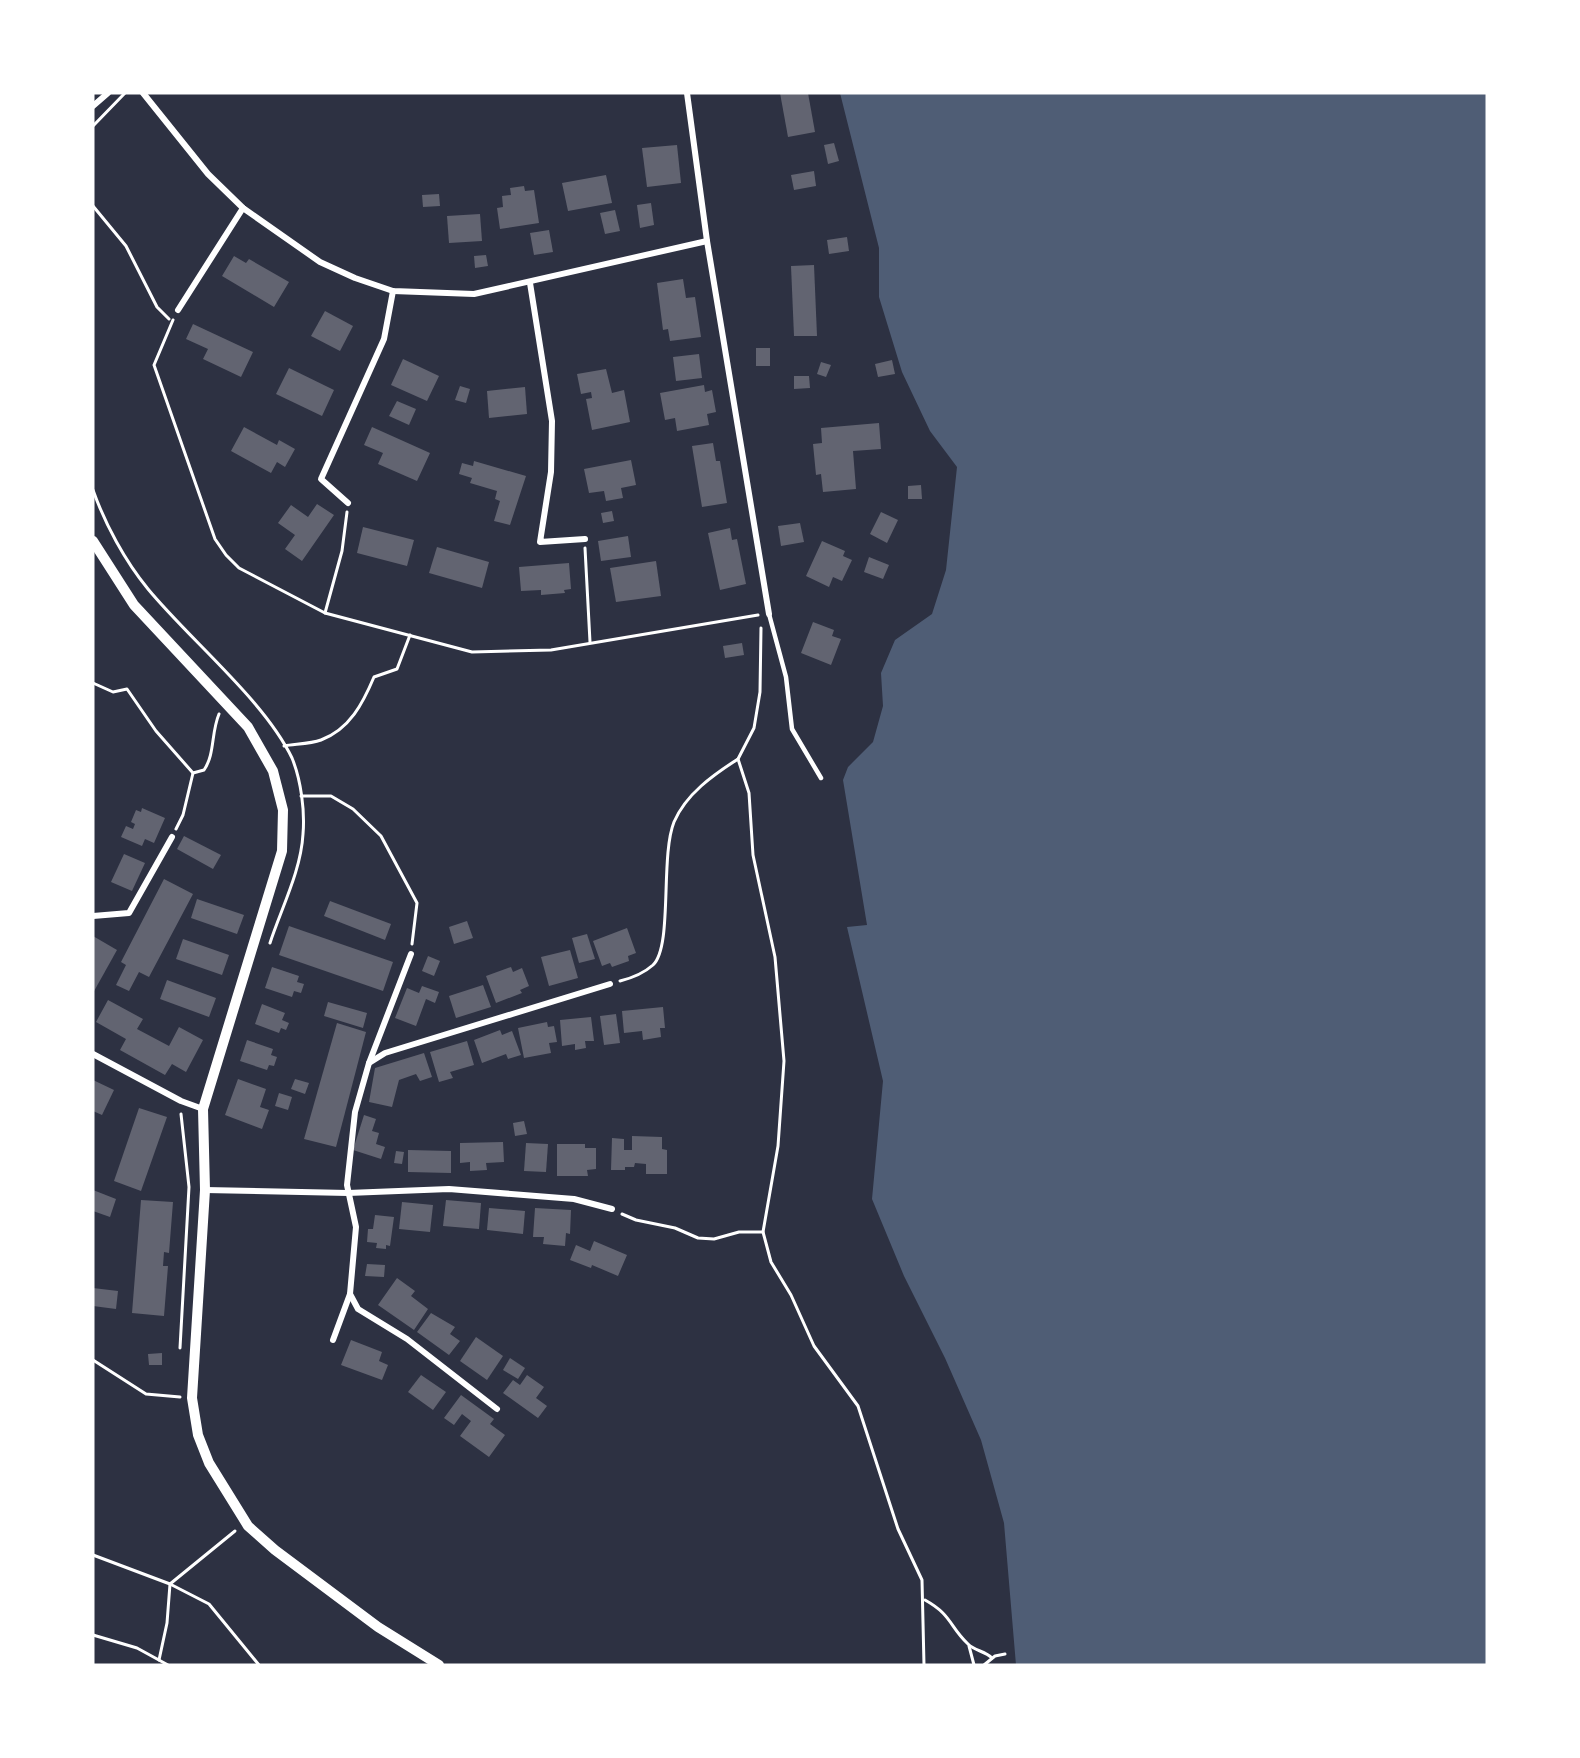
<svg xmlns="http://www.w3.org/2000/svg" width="1580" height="1758" font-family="Montserrat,sans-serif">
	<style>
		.water { fill: #4f5d75 }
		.building { fill: #626471 }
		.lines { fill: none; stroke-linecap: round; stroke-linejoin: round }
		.path { stroke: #fff; stroke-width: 3 }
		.service { stroke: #fff; stroke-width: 4.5 }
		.minor { stroke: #fff; stroke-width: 6 }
		.tertiary { stroke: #fff; stroke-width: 10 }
	</style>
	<rect width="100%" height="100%" fill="#2d3142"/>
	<path class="water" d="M840,93H1487V1665H1016L1004,1523L981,1440L945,1358L904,1276L872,1199L883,1081L847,927L867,925L843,780L848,767L873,742L883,706L881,673L895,640L932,614L946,570L957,467L930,431L902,372L879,297V248Z"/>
	<g class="building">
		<path d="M780,93H808L815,132L788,137Z"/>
		<path d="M834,143L839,161L828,164L824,145Z"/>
		<path d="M677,145L681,183L647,187L642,148Z"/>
		<path d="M814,171L816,186L794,190L791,175Z"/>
		<path d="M606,175L612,203L568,211L562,183Z"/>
		<path d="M524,186L525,191L534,190L539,223L500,229L497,208L503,207L502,196L511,195L510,188Z"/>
		<path d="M439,194L440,206L423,207L422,195Z"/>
		<path d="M651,203L654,225L640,228L637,205Z"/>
		<path d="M615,210L620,231L605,234L600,213Z"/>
		<path d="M480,214L482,241L449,243L447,216Z"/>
		<path d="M549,230L553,252L534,255L530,233Z"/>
		<path d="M847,237L849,251L829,254L827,240Z"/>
		<path d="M486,255L488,266L475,268L474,256Z"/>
		<path d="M234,256L246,263L249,259L289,282L274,307L222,276Z"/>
		<path d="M814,265L817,336H794L791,266Z"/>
		<path d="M683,279L686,298L695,297L701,337L670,341L668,329L663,330L657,283Z"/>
		<path d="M325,311L353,326L340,351L311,336Z"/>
		<path d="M193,324L253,352L241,377L203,359L208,349L186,339Z"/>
		<rect x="756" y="348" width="14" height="18"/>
		<path d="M699,354L702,378L676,381L673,357Z"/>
		<path d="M403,359L439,376L427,401L391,385Z"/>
		<path d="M892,360L895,374L878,377L875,364Z"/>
		<path d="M821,362L831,365L826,377L817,374Z"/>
		<path d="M289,368L334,390L322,416L276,394Z"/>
		<path d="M606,369L612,393L624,390L630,422L592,430L586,399L592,398L591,392L581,394L577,374Z"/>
		<path d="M794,376H809L810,388L794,389Z"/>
		<path d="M704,385L705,392L712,390L716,412L707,414L709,425L677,431L675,418L665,420L660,393Z"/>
		<path d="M460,386L470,389L466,403L455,400Z"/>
		<path d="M525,387L527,414L489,418L487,391Z"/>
		<path d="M397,401L416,409L409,425L389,416Z"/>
		<path d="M879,423L881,449L853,451L856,489L823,492L821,474L816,475L813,444L822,443L821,428Z"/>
		<path d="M244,427L277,445L279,440L295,449L285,467L277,462L271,473L231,451Z"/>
		<path d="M372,427L430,453L417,481L378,464L383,453L364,445Z"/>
		<path d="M713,443L716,461H720L727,503L702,507L692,446Z"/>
		<path d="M631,460L636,485L621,488L623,498L606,501L604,491L589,493L584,469Z"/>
		<path d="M474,461L526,476L510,525L494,521L500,501L495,499L497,491L470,483L472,478L459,474L462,463L473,466Z"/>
		<path d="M921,485L922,499H908V486Z"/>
		<path d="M317,504L334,515L302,561L285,549L295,535L278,523L291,505L308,517Z"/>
		<path d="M612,511L614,521L603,523L601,513Z"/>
		<path d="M881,512L898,520L887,543L870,534Z"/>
		<path d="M800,523L804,542L781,546L778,526Z"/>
		<path d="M363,527L414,540L407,566L357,553Z"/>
		<path d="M730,528L732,540L737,539L746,584L720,590L708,533Z"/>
		<path d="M628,536L631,557L601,561L598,541Z"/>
		<path d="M822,541L845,551L843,556L852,560L842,581L833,577L829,587L806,576Z"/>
		<path d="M437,547L489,562L482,588L429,573Z"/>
		<path d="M869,557L889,565L883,579L864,572Z"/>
		<path d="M656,561L661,596L616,602L610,568Z"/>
		<path d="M569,563L571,589L564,590L565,593L541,595V590L521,591L519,567Z"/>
		<path d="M813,622L834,630L832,636L841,639L831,665L801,653Z"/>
		<path d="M742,643L744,655L725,658L723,646Z"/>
		<path d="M142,808L165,818L154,843L145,839L142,846L121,837L126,826L133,829L135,824L131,822L136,810L141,812Z"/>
		<path d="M184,836L221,855L213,869L177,849Z"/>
		<path d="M124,854L145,863L132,891L111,882Z"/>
		<path d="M164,879L193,894L149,977L139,972L129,991L116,985L126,965L121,962Z"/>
		<path d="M197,899L244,915L237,934L191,918Z"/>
		<path d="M330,901L391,924L385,940L324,916Z"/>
		<path d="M467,921L473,938L454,944L449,927Z"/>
		<path d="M289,926L393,962L383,991L279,955Z"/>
		<path d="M627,928L636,953L628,956L629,961L612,967L610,963L602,966L593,941Z"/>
		<path d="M587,934L595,959L579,963L572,938Z"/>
		<path d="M93,936L117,950L93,993Z"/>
		<path d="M183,939L229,955L222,975L176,959Z"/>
		<path d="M570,950L578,978L549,986L541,957Z"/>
		<path d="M428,956L440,961L434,976L422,971Z"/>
		<path d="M272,967L299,976L297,982L304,984L301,993L294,991L292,997L265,988Z"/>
		<path d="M511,967L513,972L522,968L529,986L520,990L522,993L496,1003L486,976Z"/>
		<path d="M167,980L216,998L209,1017L160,999Z"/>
		<path d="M483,985L491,1007L456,1018L449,996Z"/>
		<path d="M422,986L439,992L435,1003L426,999L416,1026L395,1018L407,988L419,993Z"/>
		<path d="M108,1000L143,1019L137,1029L169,1046L179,1027L203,1040L186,1072L172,1064L165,1075L120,1050L126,1039L96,1022Z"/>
		<path d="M328,1002L367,1013L363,1028L324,1016Z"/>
		<path d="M262,1004L285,1013L282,1020L289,1023L286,1030L281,1028L279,1033L255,1024Z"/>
		<path d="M663,1007L665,1028H660L661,1037L643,1040L642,1031L624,1033L622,1011Z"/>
		<path d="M616,1014L620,1043L604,1045L600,1016Z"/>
		<path d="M591,1017L594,1041H585L586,1048L575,1050V1044L562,1046L560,1020Z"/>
		<path d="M547,1022L548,1027L554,1026L557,1042L549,1043L551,1053L524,1058L518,1028Z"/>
		<path d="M337,1023L366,1032L336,1147L304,1139Z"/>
		<path d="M500,1030L502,1035L512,1031L521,1055L508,1059L506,1054L482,1063L474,1040Z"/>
		<path d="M247,1040L273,1049L271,1055L277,1057L274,1066L269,1065L267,1070L240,1061Z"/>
		<path d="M467,1041L474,1065L450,1072L453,1078L439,1082L430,1052Z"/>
		<path d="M424,1053L432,1077L420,1081L416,1074L399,1080L392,1107L369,1102L375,1068Z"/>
		<path d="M238,1079L266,1089L260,1107L269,1110L262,1129L225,1115Z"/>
		<path d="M295,1079L309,1083L305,1094L291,1089Z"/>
		<path d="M93,1080L114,1090L102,1115L93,1111Z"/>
		<path d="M279,1093L292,1097L288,1110L275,1106Z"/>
		<path d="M139,1108L167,1117L141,1191L114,1181Z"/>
		<path d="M364,1115L376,1119L372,1131L379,1133L376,1144L385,1147L381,1159L353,1150Z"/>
		<path d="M524,1121L527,1134L515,1136L513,1123Z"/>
		<path d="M632,1136L662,1137V1149L667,1150V1174H646V1164L635,1163L634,1167H625V1170H611L612,1138L624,1139V1150H632Z"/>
		<path d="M503,1142L504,1162L486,1163L487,1170L470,1171V1162L460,1163V1143Z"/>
		<path d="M526,1143L548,1144L546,1172L524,1171Z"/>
		<path d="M557,1144H585V1148H596V1169L587,1170L588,1176H557Z"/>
		<path d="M408,1150L451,1151V1173L408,1172Z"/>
		<path d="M396,1151L404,1152L402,1164L394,1163Z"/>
		<path d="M93,1190L116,1199L110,1217L93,1211Z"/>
		<path d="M141,1200L173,1202L169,1253L164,1252L163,1266H168L164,1316L132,1313Z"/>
		<path d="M446,1200L481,1203L479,1229L443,1226Z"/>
		<path d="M402,1202L433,1205L430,1232L399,1229Z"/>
		<path d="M489,1208L525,1211L523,1234L487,1230Z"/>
		<path d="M535,1208L571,1210L570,1234L566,1233L565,1246L543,1244L544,1237H533Z"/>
		<path d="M375,1215L394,1217L390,1246L386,1245V1249L376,1248L377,1243L367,1242L368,1229H373Z"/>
		<path d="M594,1241L627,1255L618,1276L592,1265L591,1268L570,1260L576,1245L590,1251Z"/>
		<path d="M367,1264L385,1265L384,1277L365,1276Z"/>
		<path d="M397,1278L415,1291L411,1296L428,1309L414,1330L378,1305Z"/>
		<path d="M93,1288L118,1291L116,1309L93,1306Z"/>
		<path d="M431,1313L455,1327L450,1334L460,1341L449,1355L417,1332Z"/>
		<path d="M476,1337L503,1356L487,1380L460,1361Z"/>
		<path d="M351,1340L382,1352L379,1361L388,1365L382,1380L341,1365Z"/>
		<path d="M162,1353V1365H149L148,1354Z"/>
		<path d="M510,1358L525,1368L518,1379L503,1370Z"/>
		<path d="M421,1375L446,1392L433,1410L408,1392Z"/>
		<path d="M527,1375L544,1387L536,1398L547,1406L538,1418L503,1393L513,1380L520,1385Z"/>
		<path d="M461,1395L494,1419L490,1424L505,1435L489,1457L460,1436L471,1421L462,1414L454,1425L444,1418Z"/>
	</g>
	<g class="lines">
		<g class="path">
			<path d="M93,126L125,93"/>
			<path d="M93,206L126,246L157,307L169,319"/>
			<path d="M173,320L154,365L215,539L226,555L239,568L325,613L472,652L551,650L758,615"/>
			<path d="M93,490C105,524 125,561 148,589C190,640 264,700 292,758C301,780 305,811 303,834C301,871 281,909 270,943"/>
			<path d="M585,548L590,642"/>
			<path d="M325,613L342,551L347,512"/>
			<path d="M761,628L760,692L754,728L738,759L749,793L753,855L775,957L784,1061L778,1146L763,1232L771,1262L791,1295L814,1346L858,1406L898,1529L922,1580L924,1665"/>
			<path d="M93,683L113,692L127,689L156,731L193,773L183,815L176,829"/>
			<path d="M284,746C295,744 310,744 321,740C350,729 363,703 374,677L397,669L410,635"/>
			<path d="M193,773L204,770C215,754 211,733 219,714"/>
			<path d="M301,796H331L353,809L381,836L417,903L412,944"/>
			<path d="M620,981C632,978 644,973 653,965C673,946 660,857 674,822C686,794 713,775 738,759"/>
			<path d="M622,1214L636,1220L675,1228L698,1238L714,1239L739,1232H763"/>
			<path d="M180,1348L189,1187L181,1114"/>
			<path d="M93,1360L146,1394L180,1397"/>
			<path d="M93,1555L170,1584L209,1604L259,1665"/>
			<path d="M925,1600C952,1615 949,1626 968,1644C975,1651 985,1651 992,1658"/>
			<path d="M93,1635L137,1648L168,1665"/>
			<path d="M969,1646L974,1665"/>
			<path d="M159,1660L167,1623L170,1584L235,1531"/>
			<path d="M984,1665L995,1656L1005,1654"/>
		</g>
		<path class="service" d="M769,614L786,677L792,729L821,778"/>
		<g class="minor">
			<path d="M143,93L208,174L243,208L320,262L355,278L393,291L474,294L707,241"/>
			<path d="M687,93L707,241L769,614"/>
			<path d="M93,106L108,93"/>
			<path d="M530,283L552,421L551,472L540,542L585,539"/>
			<path d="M178,310L243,208"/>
			<path d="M348,503L321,479L384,339L393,291"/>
			<path d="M93,916L129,913L172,837"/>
			<path d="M93,1054L181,1101L203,1109"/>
			<path d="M369,1063L411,954"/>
			<path d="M205,1190L348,1193L449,1189L574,1199L612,1209"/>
			<path d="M333,1340L350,1294"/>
			<path d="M497,1409L407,1339L358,1309L350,1294L356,1227L347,1185L355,1112L369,1063L385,1053L610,984"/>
		</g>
		<path class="tertiary" d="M93,541L134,605L248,727L273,771L283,810L282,851L203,1109L205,1190L192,1398L198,1435L209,1463L248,1526L275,1550L378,1627L439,1665"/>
	</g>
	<rect width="1580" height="1758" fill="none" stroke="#ffffff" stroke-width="189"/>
</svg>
